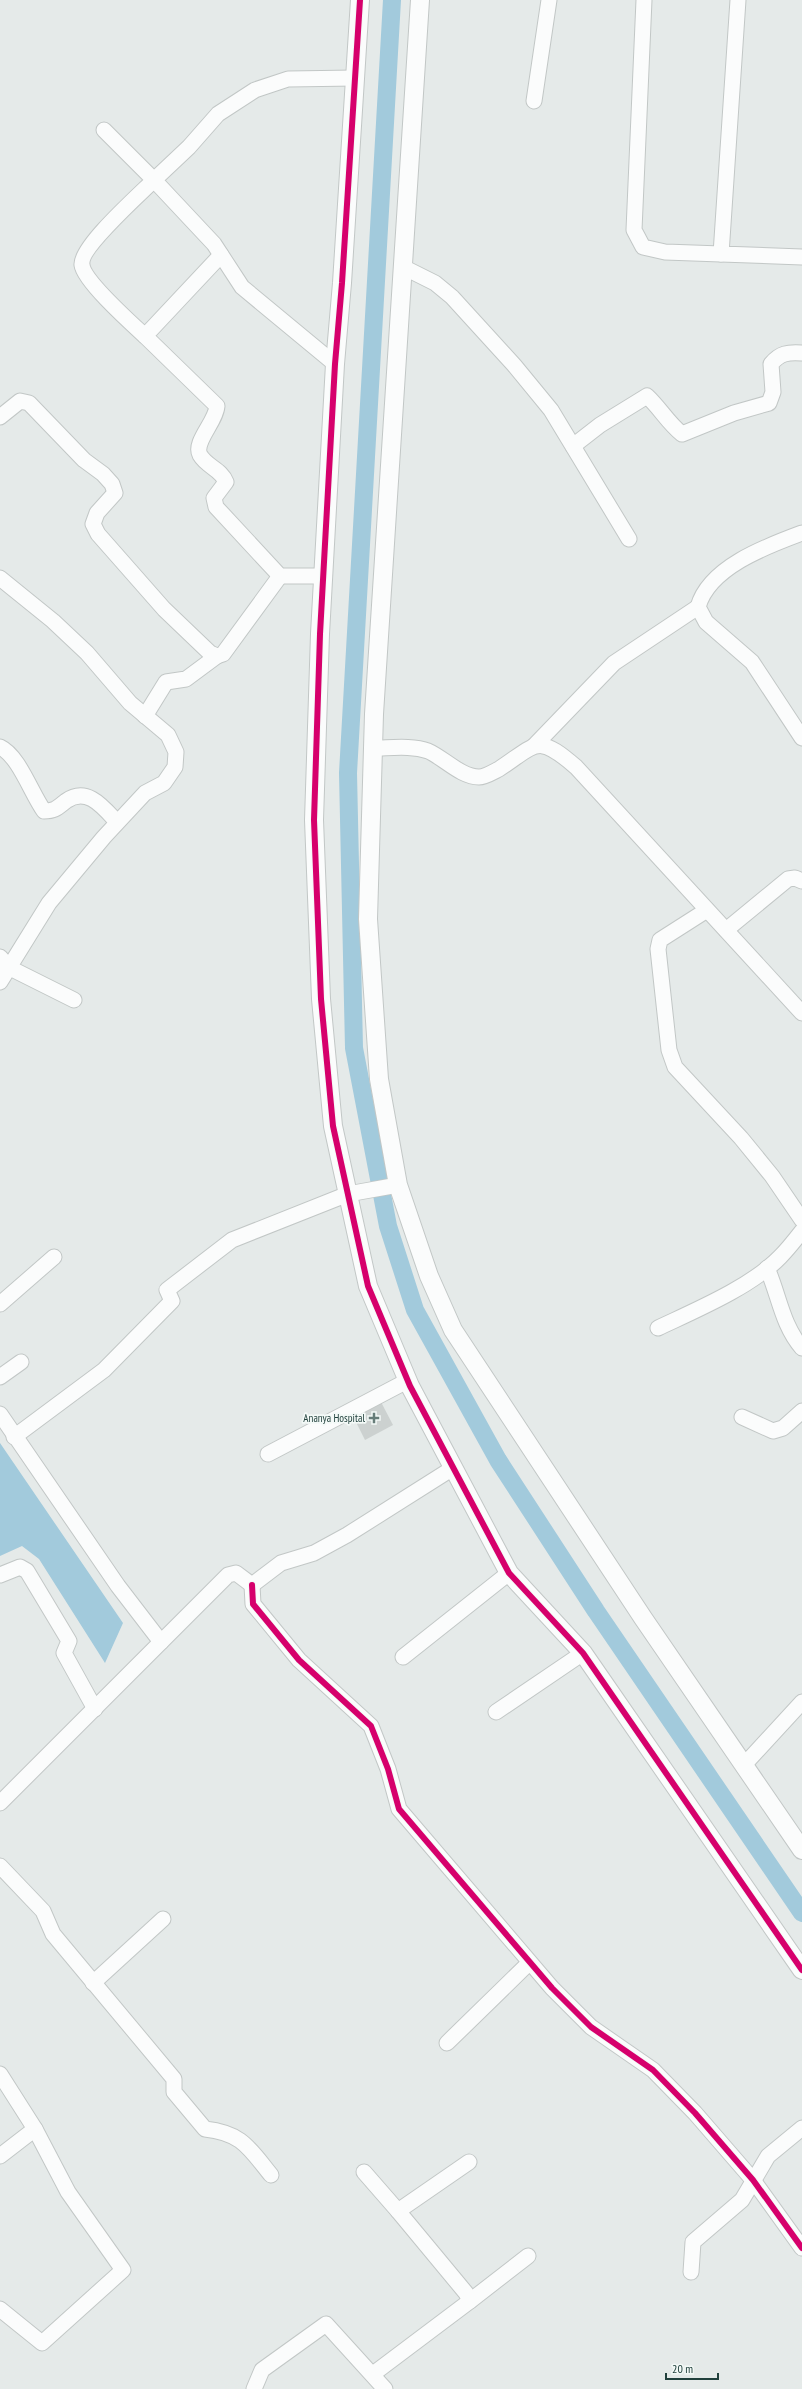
<svg xmlns="http://www.w3.org/2000/svg" width="802" height="2389" font-family="'PT Sans Narrow',sans-serif">
	<style>
		.water { fill: #a2cadc }
		.lines { fill: none; stroke-linecap: round; stroke-linejoin: round }
		.canal { stroke: #a2cadc; stroke-width: 18 }
		.building { fill: #ccd1d0 }
		.minor-casing { stroke: #c2c7c6; stroke-width: 17 }
		.tertiary-casing { stroke: #c2c7c6; stroke-width: 20 }
		.minor { stroke: #fbfcfc; stroke-width: 15 }
		.tertiary { stroke: #fbfcfc; stroke-width: 18 }
		.cycleway-casing { stroke: #f3f9f7; stroke-width: 8 }
		.cycleway { stroke: #d6006c; stroke-width: 6 }
		.poi-dot { fill: #667c79; stroke: #f3f9f7; stroke-width: 1.5 }
		.labels { text-anchor: middle; stroke-width: 3.5; stroke-linejoin: round; paint-order: stroke }
		.poi-label { font-size: 11px; fill: #21403c; stroke: #f3f9f7; text-anchor: end }
	</style>
	<rect width="100%" height="100%" fill="#e5eae9"/>
	<path class="water" d="M0,1443L123,1623L105,1663L39,1559L22,1546L0,1556Z"/>
	<g class="lines">
		<path class="canal" d="M392,0L348,773L354,1048L388,1226L415,1310L498,1460L596,1611L802,1913"/>
	</g>
	<path class="building" d="M381,1402L393,1425L365,1440L353,1416Z"/>
	<g class="lines">
		<g class="minor-casing">
			<g id="minor">
				<path d="M644,0L634,230L643,247L665,252L721,254"/>
				<path d="M738,0L721,254L802,257"/>
				<path d="M534,101L549,0"/>
				<path d="M104,130L154,180C140,194 79,248 82,265C84,281 132,324 145,336"/>
				<path d="M221,255L145,336L217,406C216,422 193,442 200,455C207,467 221,469 226,482L214,498L216,507L280,576H324"/>
				<path d="M403,267L435,283L452,297L514,365L551,410L629,539"/>
				<path d="M335,364L242,287L214,244L154,180L189,147L218,114L255,90L288,79L355,78"/>
				<path d="M0,417L20,401L29,403L84,460L103,474L112,484L115,493L97,513L93,524L98,534L164,609L210,653L217,656L223,654L280,576"/>
				<path d="M573,446L600,425L647,396C660,408 668,423 682,434L734,413L769,403L773,392L771,364C780,353 788,352 802,353"/>
				<path d="M802,533C767,546 709,567 698,607L706,622L752,662L802,738"/>
				<path d="M0,578L53,621L87,653L130,703L168,735L176,752L175,767L164,783L145,793L104,837L49,903L0,982"/>
				<path d="M145,716L166,682L186,679L217,656"/>
				<path d="M534,746L614,663L698,607"/>
				<path d="M0,747C19,756 31,793 44,811C55,811 57,808 66,801C87,786 103,807 117,822"/>
				<path d="M373,748C390,748 412,745 428,751C444,758 461,777 479,777C485,777 493,772 499,769C537,744 537,733 576,767L802,1013"/>
				<path d="M707,910L660,940L658,949L669,1050L675,1067L741,1138L772,1176L802,1220"/>
				<path d="M726,930L788,879L795,878L802,881"/>
				<path d="M0,957L10,968L74,1000"/>
				<path d="M767,1268C779,1295 782,1325 802,1348"/>
				<path d="M0,1304L54,1257"/>
				<path d="M658,1328C696,1310 751,1287 780,1257C788,1249 795,1240 802,1231"/>
				<path d="M0,1377L21,1362"/>
				<path d="M0,1414L118,1586L161,1642L0,1803"/>
				<path d="M742,1417L773,1431L783,1428L802,1411"/>
				<path d="M14,1437L104,1370L172,1301L167,1290L232,1240L348,1194L398,1185"/>
				<path d="M268,1454L407,1381"/>
				<path d="M0,1575L20,1567L27,1571L69,1641L64,1653L95,1709"/>
				<path d="M252,1585L253,1604L299,1660L371,1726L388,1769L399,1809L552,1988L591,2027L653,2070L695,2113L753,2180L802,2248"/>
				<path d="M161,1642L228,1575L236,1573L252,1585L281,1563L314,1553L347,1535L453,1468"/>
				<path d="M403,1657L509,1573"/>
				<path d="M496,1712L583,1653"/>
				<path d="M744,1765L802,1702"/>
				<path d="M0,1866L43,1911L53,1934L174,2079V2092L205,2129C242,2133 249,2148 271,2175"/>
				<path d="M93,1983L163,1919"/>
				<path d="M447,2043L529,1963"/>
				<path d="M0,2074L35,2129L68,2192L123,2270L42,2343L0,2309"/>
				<path d="M0,2156L35,2129"/>
				<path d="M364,2172L398,2211"/>
				<path d="M691,2272L693,2242L742,2200L768,2156L802,2128"/>
				<path d="M470,2301L528,2256"/>
				<path d="M373,2374L470,2301L466,2293L398,2211L469,2162"/>
				<path d="M254,2389L262,2370L326,2324L385,2389"/>
			</g>
		</g>
		<g class="tertiary-casing">
			<g id="tertiary">
				<path d="M360,0L342,283L335,364L320,634L314,820L321,999L333,1126L368,1286L410,1386L509,1573L583,1653L802,1970"/>
				<path d="M420,0L374,714L368,919L379,1079L398,1185L429,1276L453,1330L643,1618L802,1850"/>
			</g>
		</g>
		<use href="#minor" class="minor"/>
		<use href="#tertiary" class="tertiary"/>
		<g class="cycleway-casing">
			<g id="cycleway">
				<path d="M360,0L342,283L335,364L320,634L314,820L321,999L333,1126L368,1286L410,1386L509,1573L583,1653L802,1970"/>
				<path d="M252,1585L253,1604L299,1660L371,1726L388,1769L399,1809L552,1988L591,2027L653,2070L695,2113L753,2180L802,2248"/>
			</g>
		</g>
		<use href="#cycleway" class="cycleway"/>
	</g>
	<path class="poi-dot" d="M372 1412h4v4h4v4h-4v4h-4v-4h-4v-4h4z"/>
	<g class="labels">
		<g class="poi-label">
			<text x="365" y="1422">Ananya Hospital</text>
		</g>
	</g>
	<path d="M666 2373v6h52v-6" fill="none" stroke="#21403c" stroke-width="2"/>
	<text x="672" y="2373" font-size="12" fill="#21403c" stroke="#f3f9f7" stroke-width="3" paint-order="stroke">20 m</text>
</svg>
